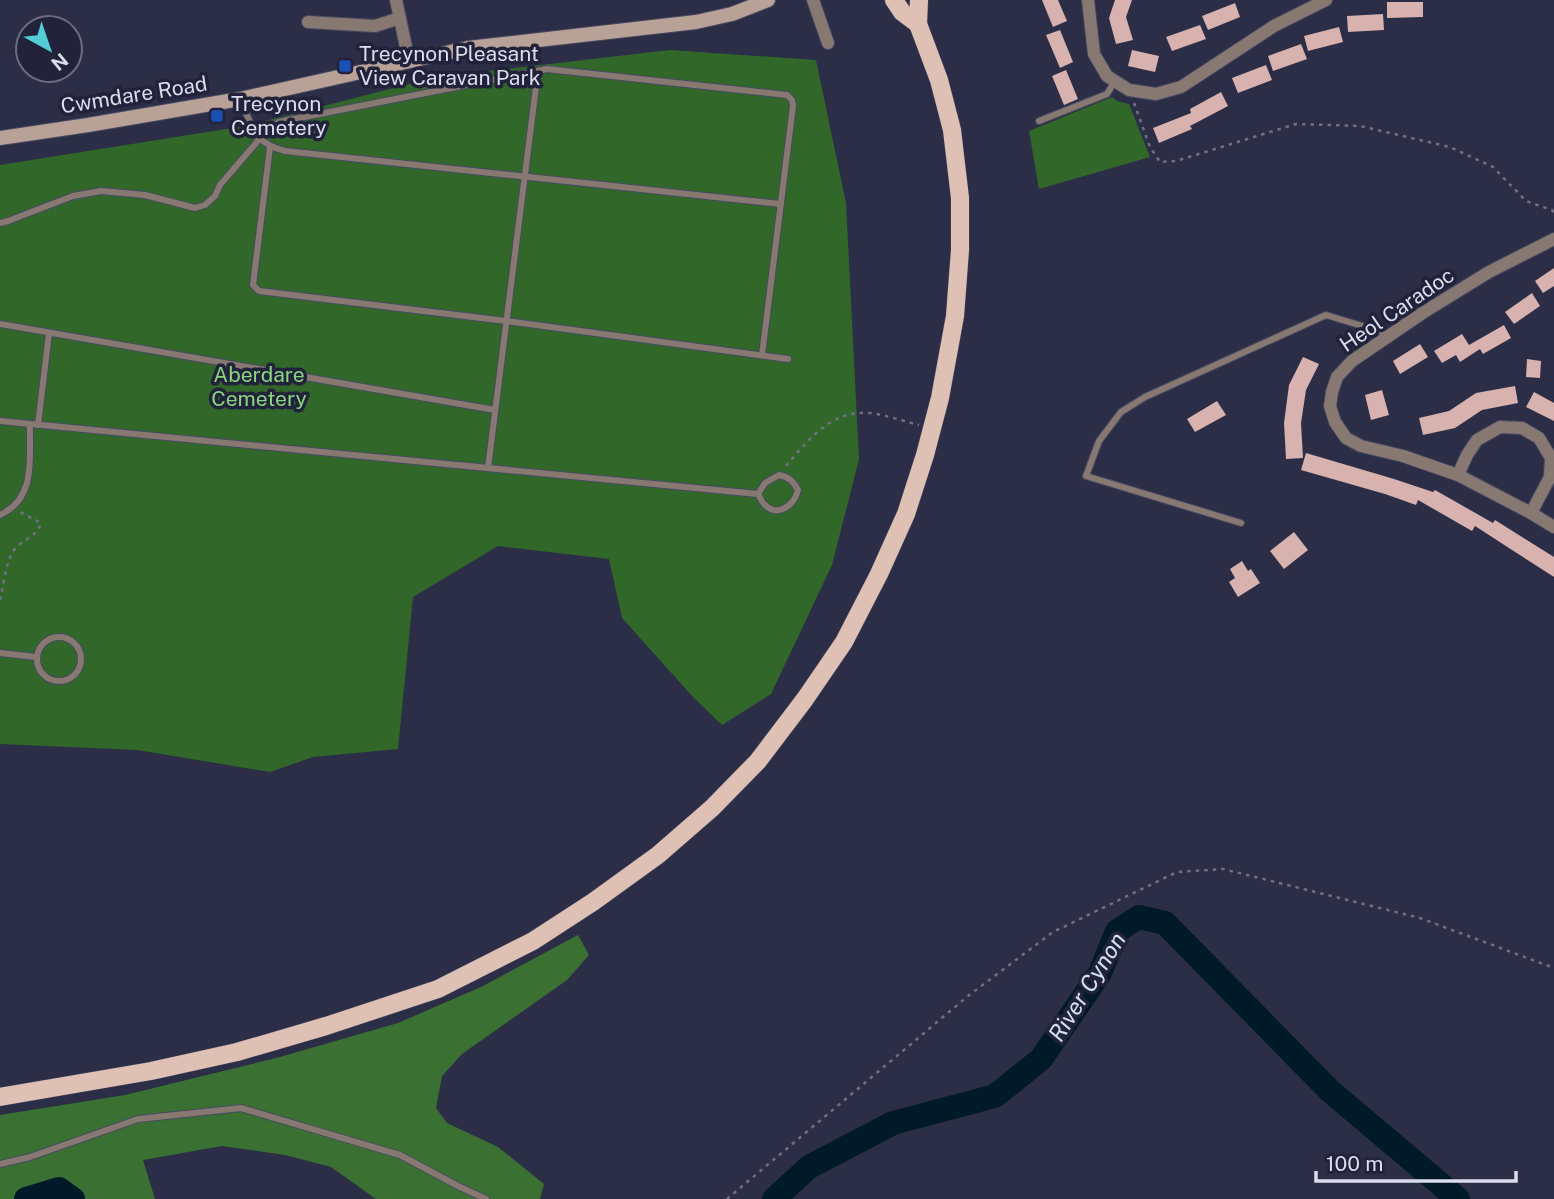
<svg xmlns="http://www.w3.org/2000/svg" width="1554" height="1199" font-family="'Public Sans',sans-serif">
	<style>
		.green { fill: #31682a }
		.forest { fill: #3a7132 }
		.lines { fill: none; stroke-linecap: round; stroke-linejoin: round }
		.river { stroke: #011a29; stroke-width: 24 }
		.building { fill: #d7b2ae }
		.service-casing { stroke: #484961; stroke-width: 8 }
		.minor-casing { stroke: #484961; stroke-width: 14 }
		.secondary-casing { stroke: #484961; stroke-width: 16 }
		.primary-casing { stroke: #484961; stroke-width: 19 }
		.path { stroke: #6f7086; stroke-width: 2.5; stroke-dasharray: 3.5 5; stroke-linecap: butt }
		.service { stroke: #877972; stroke-width: 6 }
		.minor { stroke: #877972; stroke-width: 12 }
		.secondary { stroke: #b8a297; stroke-width: 14 }
		.primary { stroke: #dec1b4; stroke-width: 18 }
		.transit-dot { fill: #1a4fb4; stroke: #22233b; stroke-width: 2.5 }
		.labels { text-anchor: middle; stroke-width: 7; stroke-linejoin: round; paint-order: stroke }
		.poi-label { font-size: 21px; fill: #dbdced; stroke: #22233b; text-anchor: start }
		.street-label { font-size: 21px; fill: #dbdced; stroke: #22233b }
		.park-label { font-size: 21px; fill: #8ad67f; stroke: #22233b }
		.water-label { font-size: 23px; font-style: italic; fill: #cfe3f1; stroke: #22233b }
	</style>
	<rect width="100%" height="100%" fill="#2c2d46"/>
	<g class="green">
		<path d="M670,50L816,60L846,203L859,459L832,565L771,694L722,725L693,697L622,618L609,559L498,546L413,597L398,749L313,757L270,772L137,750L0,744V165L245,126L437,77Z"/>
		<path d="M1112,97L1117,101L1129,104L1150,157L1039,189L1029,131Z"/>
	</g>
	<path class="forest" d="M578,935L589,955L567,980L462,1054L442,1076L436,1108L447,1123L498,1147L544,1184L540,1199H376L331,1167L285,1155L222,1146L143,1160L155,1199H0V1115L125,1095L280,1057L398,1023L481,987Z"/>
	<g class="lines">
		<g class="river">
			<path d="M26,1199L59,1189L73,1199"/>
			<path d="M774,1199L809,1167L893,1123L995,1096L1041,1059L1100,973L1117,931L1139,917L1165,923L1329,1090L1458,1199"/>
		</g>
	</g>
	<g class="building">
		<path d="M1042,0H1058L1067,21L1053,27Z"/>
		<path d="M1115,0H1132L1126,17L1133,40L1116,44L1109,18Z"/>
		<path d="M1387,2H1423V17L1387,18Z"/>
		<path d="M1235,3L1240,17L1208,30L1202,16Z"/>
		<path d="M1383,14L1384,30L1348,32L1347,16Z"/>
		<path d="M1200,25L1206,39L1172,51L1166,37Z"/>
		<path d="M1339,27L1343,42L1308,51L1304,36Z"/>
		<path d="M1060,30L1073,62L1060,68L1046,35Z"/>
		<path d="M1301,44L1307,59L1273,71L1268,56Z"/>
		<path d="M1132,50L1159,56L1155,72L1128,66Z"/>
		<path d="M1266,65L1272,80L1238,93L1232,78Z"/>
		<path d="M1066,70L1078,99L1064,105L1052,76Z"/>
		<path d="M1221,92L1228,106L1190,126L1192,129L1159,143L1153,128L1191,113L1190,109Z"/>
		<path d="M1554,268V286L1543,293L1535,281Z"/>
		<path d="M1532,293L1540,306L1514,324L1505,312Z"/>
		<path d="M1504,325L1511,338L1483,354L1480,349L1460,362L1456,355L1442,363L1434,351L1462,334L1469,345Z"/>
		<path d="M1420,344L1428,357L1400,374L1393,361Z"/>
		<path d="M1303,357L1319,364L1306,390L1301,423L1303,458L1286,459L1284,423L1289,385Z"/>
		<path d="M1527,359L1541,361L1540,378L1526,377Z"/>
		<path d="M1515,386L1518,403L1482,410L1455,428L1423,435L1419,418L1449,411L1476,393Z"/>
		<path d="M1382,390L1389,415L1371,420L1365,395Z"/>
		<path d="M1534,392L1554,403V421L1526,407Z"/>
		<path d="M1217,401L1226,415L1195,432L1187,419Z"/>
		<path d="M1306,453L1394,479L1433,492L1435,490L1493,523L1495,520L1554,557V577L1475,526L1472,531L1418,500L1416,505L1385,494L1301,470Z"/>
		<path d="M1294,532L1308,550L1284,569L1270,551Z"/>
		<path d="M1242,561L1248,571L1251,569L1260,583L1238,597L1229,582L1235,578L1230,569Z"/>
	</g>
	<g class="lines">
		<g class="service-casing">
			<g id="service">
				<path d="M240,99C253,127 253,143 285,151L781,204"/>
				<path d="M1039,121L1107,94L1115,81"/>
				<path d="M270,147L253,285L259,291L506,321L788,359"/>
				<path d="M0,223L8,221L73,196L101,191L145,195L195,208L205,205L215,196L220,185L268,129L279,122L547,69L787,95L792,100L793,106L762,355"/>
				<path d="M0,324L495,410"/>
				<path d="M0,421L758,494"/>
				<path d="M38,425L49,333"/>
				<path d="M488,468L538,71"/>
				<path d="M779,475C789,477 793,481 798,490C794,506 777,518 764,504C761,501 760,497 758,494L765,483Z"/>
				<path d="M0,515C37,498 29,458 30,424"/>
				<path d="M1241,523L1086,476L1099,441L1121,412L1145,397L1326,315L1389,334"/>
				<circle cx="59" cy="659" r="22"/>
				<path d="M0,653L36,657"/>
				<path d="M0,1164L30,1157L138,1119L241,1108L400,1155L458,1186L486,1199"/>
			</g>
		</g>
		<g class="minor-casing">
			<g id="minor">
				<path d="M396,0L409,61"/>
				<path d="M813,0L828,43"/>
				<path d="M1088,0L1094,54L1107,76L1129,90L1156,94L1181,87L1274,26L1326,0"/>
				<path d="M308,22L375,26L400,18"/>
				<path d="M1554,239L1489,272L1424,312L1352,361L1337,377L1332,392L1330,406L1335,422L1346,438L1361,446L1403,456L1458,475L1531,513L1554,527"/>
				<path d="M1458,475L1467,455L1477,440L1500,427L1522,428L1539,438L1551,458L1550,477L1531,513"/>
			</g>
		</g>
		<g class="secondary-casing">
			<path id="secondary" d="M0,138L88,125L240,99L468,48L696,22L732,14L768,0"/>
		</g>
		<g class="primary-casing">
			<g id="primary">
				<path d="M894,0L902,12L918,24"/>
				<path d="M0,1097L151,1071L237,1052L326,1026L438,989L533,941L593,902L658,855L712,808L758,761L805,699L844,642L879,574L906,514L925,455L940,398L955,316L960,250V198L952,130L939,80L918,24L919,0"/>
			</g>
		</g>
		<g class="path">
			<path d="M1134,103L1150,147L1160,162L1176,161L1296,124L1360,126L1450,147L1493,167L1526,201L1552,210L1554,213"/>
			<path d="M786,466C809,439 831,410 870,413C886,415 903,421 919,425"/>
			<path d="M0,600C3,588 6,565 11,555C18,540 36,539 41,523L20,512"/>
			<path d="M727,1199L968,996L1053,932L1177,872L1223,869L1420,918L1554,968"/>
		</g>
		<use href="#service" class="service"/>
		<use href="#minor" class="minor"/>
		<use href="#secondary" class="secondary"/>
		<use href="#primary" class="primary"/>
	</g>
	<g class="transit-dot">
		<rect x="338" y="59" width="14" height="14" rx="3.5"/>
		<rect x="210" y="109" width="14" height="14" rx="3.5"/>
	</g>
	<g class="labels">
		<g class="poi-label">
			<text x="359" y="61">Trecynon Pleasant<tspan x="359" dy="24">View Caravan Park</tspan></text>
			<text x="231" y="111">Trecynon<tspan x="231" dy="24">Cemetery</tspan></text>
		</g>
		<g class="street-label">
			<text transform="translate(134 95) rotate(-9)" y="7">Cwmdare Road</text>
			<text transform="translate(1397 310) rotate(-34)" y="7">Heol Caradoc</text>
		</g>
		<g class="park-label">
			<text x="259" y="382">Aberdare<tspan x="259" dy="24">Cemetery</tspan></text>
		</g>
		<g class="water-label">
			<text transform="translate(1087 987) rotate(-58)" y="8">River Cynon</text>
		</g>
	</g>
	<g transform="translate(49 49) rotate(140)"><circle r="33" fill="#22233b" stroke="#6c6d82" stroke-width="2"/>
	<path d="M0-5L12 26L0 18L-12 26Z" fill="#52ccd5"/>
	<text y="-10" font-size="19" font-weight="bold" text-anchor="middle" fill="#dbdced">N</text>
	</g>
	<path d="M1316 1171v10h200v-10" fill="none" stroke="#dbdced" stroke-width="3.5"/>
	<text x="1326" y="1171" font-size="21" fill="#dbdced" stroke="#22233b" stroke-width="5" paint-order="stroke">100 m</text>
</svg>
